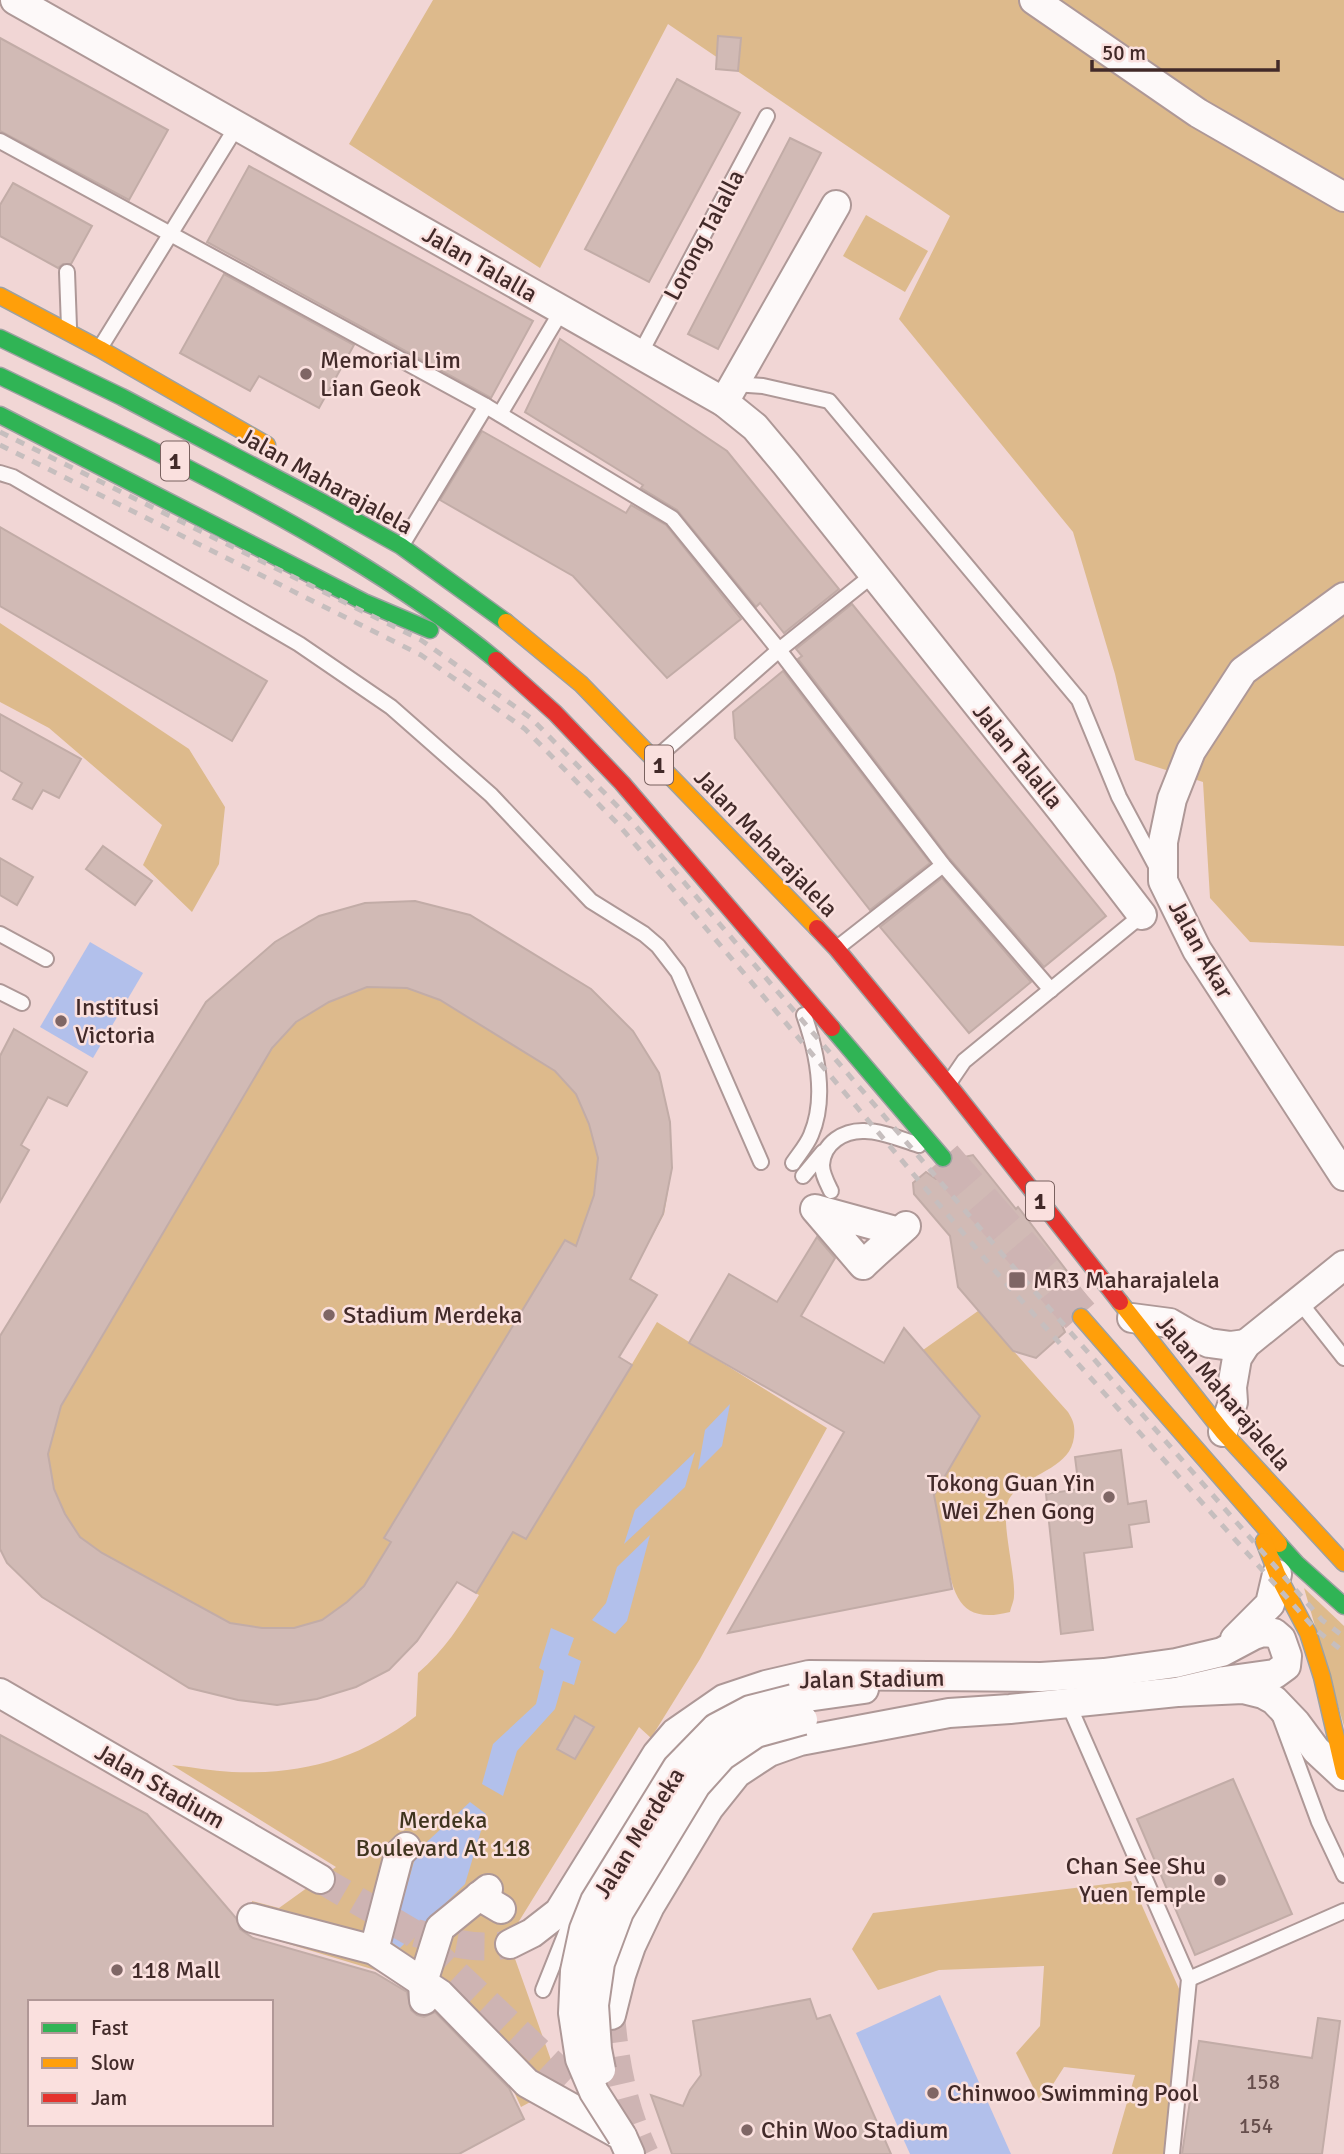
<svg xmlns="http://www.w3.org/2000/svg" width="1344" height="2154" font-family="Signika,sans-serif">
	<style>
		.green { fill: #ddba8c }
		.water { fill: #b2c0eb }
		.building { fill: #d1bab5; stroke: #c2aca7; stroke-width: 2; fill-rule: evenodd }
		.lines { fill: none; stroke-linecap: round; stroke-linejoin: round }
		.street-tunnel { stroke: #ceb4b3; stroke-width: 28; stroke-dasharray: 28 14; stroke-linecap: butt }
		.highway-tunnel { stroke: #ceb4b3; stroke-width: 38; stroke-dasharray: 38 19; stroke-linecap: butt }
		.lane-casing { stroke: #ae9897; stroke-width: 18 }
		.street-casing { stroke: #ae9897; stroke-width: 32 }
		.fast-casing { stroke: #9da1a1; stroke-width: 19 }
		.slow-casing { stroke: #9da1a1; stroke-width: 19 }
		.jam-casing { stroke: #9da1a1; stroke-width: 19 }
		.lane { stroke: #fdf9f9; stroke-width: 14 }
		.street { stroke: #fdf9f9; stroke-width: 28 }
		.fast { stroke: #30b455; stroke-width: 16 }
		.slow { stroke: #ff9f0a; stroke-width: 16 }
		.jam { stroke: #e5322d; stroke-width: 16 }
		.rail { stroke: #c6bebe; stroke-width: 5; stroke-dasharray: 9 9; stroke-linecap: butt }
		.street-bridge-casing { stroke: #ae9897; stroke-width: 32; stroke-linecap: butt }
		.street-bridge { stroke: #fdf9f9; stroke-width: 28 }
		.poi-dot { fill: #7f6665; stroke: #fae0de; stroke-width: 2.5 }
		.labels { text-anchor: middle; stroke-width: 5; stroke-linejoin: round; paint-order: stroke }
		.number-label { font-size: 21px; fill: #664e4c }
		.shield { fill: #fae0de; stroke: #79615f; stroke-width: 2 }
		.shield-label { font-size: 23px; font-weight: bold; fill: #422a29 }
		.street-label { font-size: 24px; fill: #422a29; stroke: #fae0de }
		.poi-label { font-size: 24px; fill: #422a29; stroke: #fae0de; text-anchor: start }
		.park-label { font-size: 24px; fill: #3f341e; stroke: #fae0de }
	</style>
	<rect width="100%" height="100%" fill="#f1d6d5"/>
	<g class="green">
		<path d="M433,0H1344V946L1250,942L1210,898L1203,782L1135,760L1115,674L1073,532L899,319L950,216L668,24L540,268L349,144Z"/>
		<path d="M866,215L928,251L905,292L843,256Z"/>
		<path d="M0,623L189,749L225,807L219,864L192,912L143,865L162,825L49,728L0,702Z"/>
		<path d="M415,901L470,915L591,989L633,1031L659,1073L670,1122L672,1168L664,1214L630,1278L657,1295L619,1357L632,1364L657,1322L827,1428L700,1659L651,1738L639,1727L508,1939L562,2091L534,2100L521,2107L505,2072L423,1996L375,1970L252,1933V1901L279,1908L336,1867L172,1765C192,1767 212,1771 232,1772C302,1775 360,1759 416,1716L418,1673C444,1651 461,1624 479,1595L457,1582L417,1641L389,1670L356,1687L317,1699L277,1705L238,1700L189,1688L42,1597L7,1563L0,1549V1336L206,1002L275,942L319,916L365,903Z"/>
		<path d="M978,1311L1068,1412C1074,1422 1075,1426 1074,1437C1070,1471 1024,1473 1009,1499C999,1517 1016,1573 1014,1596C1014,1601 1011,1607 1010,1612C960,1625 953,1595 946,1555C942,1535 938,1515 934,1495L980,1416L923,1350Z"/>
		<path d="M1304,1588L1344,1626V1726Z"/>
		<path d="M1131,1881L1184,2000L1166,2154H1112L1135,2075L1064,2067L1041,2103L1016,2053L1040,2026L1044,1966L939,1970L878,1990L852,1949L873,1913Z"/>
	</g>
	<g class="water">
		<path d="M90,942L143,973L93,1058L40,1027Z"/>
		<path d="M730,1404L722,1446L698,1470L705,1430Z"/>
		<path d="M695,1452L685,1487L624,1544L635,1510Z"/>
		<path d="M650,1535L627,1621L615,1634L592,1620L606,1603L617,1567Z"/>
		<path d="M551,1628L574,1638L568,1655L581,1661L574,1685L563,1681L555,1709L517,1751L503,1796L482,1784L493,1744L536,1704L544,1671L539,1668Z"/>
		<path d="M470,1802L486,1814L465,1884L400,1948L391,1942L417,1851Z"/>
		<path d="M940,1995L1011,2154H910L856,2033Z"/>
	</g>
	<g class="building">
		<path d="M718,36L741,38L738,71L716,69Z"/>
		<path d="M0,38L168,130L129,200L0,131Z"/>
		<path d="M677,79L740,113L649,282L585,249Z"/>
		<path d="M790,138L821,153L718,349L688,334Z"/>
		<path d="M249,166L533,321L491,398L207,242Z"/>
		<path d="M13,183L92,226L71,264H63L58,268L0,236V205Z"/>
		<path d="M224,274L354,345L319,408L259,376L250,391L180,353Z"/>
		<path d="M560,339L727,451L839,589L784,633L760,603L756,607L677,510L641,488L643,485L525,412Z"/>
		<path d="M482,431L626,513L631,505L666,525L741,619L667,678L573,576L440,500Z"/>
		<path d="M0,527L267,681L232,741L0,606Z"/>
		<path d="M852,604L1106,916L1044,967L950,859L798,659L802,656L796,649Z"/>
		<path d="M783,671L930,863L870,910L735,738L733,712Z"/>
		<path d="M0,714L81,759L59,798L43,790L32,809L13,799L22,783L0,770Z"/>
		<path d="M103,846L152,881L135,905L86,869Z"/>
		<path d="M0,858L33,877L17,905L0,895Z"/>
		<path d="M942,878L1031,982L969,1033L880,927Z"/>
		<path d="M415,901L470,915L591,989L633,1031L659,1073L670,1122L672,1168L663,1214L630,1279L657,1295L619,1357L632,1365L526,1539L513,1532L476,1593L457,1582L417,1641L389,1670L356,1687L317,1699L277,1705L238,1700L189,1688L42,1597L7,1563L0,1549V1336L206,1002L275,942L319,916L365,903ZM367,987L407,988L440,1000L555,1071L576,1094L589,1124L598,1158L594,1195L576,1246L565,1240L384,1538L391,1542L364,1586L347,1602L322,1620L294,1628H262L230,1623L102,1553L80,1537L65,1514L54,1489L48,1454L61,1406L272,1048L296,1022L329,1002Z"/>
		<path d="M14,1029L87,1072L67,1106L48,1097L21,1145L29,1150L0,1202V1056Z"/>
		<path d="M973,1155L1016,1209L1018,1207L1086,1296H1076L1066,1301L1060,1311V1321L1065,1332L1036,1358L1013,1351L958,1287L950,1236L914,1194L913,1183L926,1172L936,1179H947L957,1174L963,1166L964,1157Z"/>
		<path d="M817,1237L835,1258L801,1316L884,1363L904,1328L980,1416L934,1495L952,1589L728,1633L844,1432L689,1343L729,1274L777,1302Z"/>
		<path d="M1121,1450L1128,1504L1146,1501L1149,1522L1129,1525L1132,1547L1084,1553L1093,1630L1061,1634L1046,1494L1079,1489L1075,1457Z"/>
		<path d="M575,1716L594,1727L575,1759L557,1749Z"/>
		<path d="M0,1735L147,1814L236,1918L240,1929L253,1938L375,1973L407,1992L411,2010L417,2015L424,2017L435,2012L509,2088L524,2119L459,2154H0ZM30,2002H271V2124H30Z"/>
		<path d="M1233,1779L1292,1914L1195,1955L1137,1819Z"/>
		<path d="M810,1999L817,2019L830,2015L891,2154H672L651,2095L683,2106L690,2090L701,2075L693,2021Z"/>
		<path d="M1318,2018L1340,2021L1322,2154H1182L1199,2041L1312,2058Z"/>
	</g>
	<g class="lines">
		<g class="street-tunnel">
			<path d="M320,1879L413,1933L584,2094L607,2112"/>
			<path d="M416,1933C448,1942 477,1951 510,1944"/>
			<path d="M611,2015C615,2063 624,2110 645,2154"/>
		</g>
		<path class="highway-tunnel" d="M943,1158L1081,1317"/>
		<g class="lane-casing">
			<g id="lane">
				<path d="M0,141L486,406L672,518L779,650L943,865L1051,990"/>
				<path d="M67,272L69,327"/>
				<path d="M100,348L237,126"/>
				<path d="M640,354L767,116"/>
				<path d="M734,384L763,386L829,401L1079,700L1119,797L1158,870"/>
				<path d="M500,414L562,310"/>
				<path d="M0,473L13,477L299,644L391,707L491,795L591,901L644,934L658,946L678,972L761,1162"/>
				<path d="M402,545L486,406"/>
				<path d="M655,759L779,650L874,574"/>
				<path d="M0,934L46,959"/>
				<path d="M837,948L943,865"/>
				<path d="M0,992L22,1003"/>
				<path d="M949,1083L964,1061L1142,915"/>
				<path d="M793,1163C799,1154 807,1145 811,1135C827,1098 817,1052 804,1015"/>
				<path d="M803,1176L823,1152"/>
				<path d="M831,1191C827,1183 822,1174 822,1165C823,1143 844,1130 865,1131C883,1131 902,1140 919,1145"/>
				<path d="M1299,1301L1344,1358"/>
				<path d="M1068,1703L1189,1979L1172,2154"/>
				<path d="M1279,1714L1319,1822L1344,1875"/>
				<path d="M1189,1979L1344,1911"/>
				<path d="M543,1990L571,1920L577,1900"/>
			</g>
		</g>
		<g class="street-casing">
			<g id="street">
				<path d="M15,0L724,402L836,205"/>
				<path d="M1034,0L1198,113L1344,197"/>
				<path d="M724,402L755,427L786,464L1063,812L1142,915"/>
				<path d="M1344,597L1243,671L1191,751L1172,799L1163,842V881L1197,950L1344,1176"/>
				<path d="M899,1232L815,1209L863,1265C877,1251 892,1239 906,1226"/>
				<path d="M1132,1318L1170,1323L1189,1334L1209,1343L1231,1346L1246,1344"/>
				<path d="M1223,1432L1233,1402L1232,1387L1237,1358L1246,1344L1344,1265"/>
				<path d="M1235,1639L1270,1604L1277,1574"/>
				<path d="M0,1693L320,1879"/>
				<path d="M793,1699L864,1689"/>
				<path d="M479,1896L501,1909"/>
				<path d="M252,1918L374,1950L440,1994L527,2083L622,2136L630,2154"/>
				<path d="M510,1944L532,1933L559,1912L657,1754L675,1733L724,1699L766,1685L809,1675L1041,1677L1104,1673L1176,1663L1222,1652L1254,1635L1263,1632L1274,1633L1281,1639L1287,1656L1286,1666L1275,1674L1224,1681L1177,1692"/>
				<path d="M374,1950L399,1854L406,1847"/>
				<path d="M424,2000L423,1982L440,1928L488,1889"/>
				<path d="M611,2015L621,1975L631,1946L650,1906L709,1808L737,1773L769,1752L800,1741L949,1713L1010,1709L1177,1692L1243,1689L1263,1694L1274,1700L1296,1723L1316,1750L1344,1776"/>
			</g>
		</g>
		<g class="fast-casing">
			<g id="fast">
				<path d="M0,338L122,397L320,501L401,546L506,622"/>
				<path d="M0,376C116,432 232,487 342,553C395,585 448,620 496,660"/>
				<path d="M0,415L364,602L430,630"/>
				<path d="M832,1028L943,1158"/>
				<path d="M1279,1544L1297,1564L1344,1606"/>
			</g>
		</g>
		<g class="slow-casing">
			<g id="slow">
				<path d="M0,296L100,349L267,445"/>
				<path d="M506,622L581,684L817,928"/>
				<path d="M1120,1302L1223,1432L1344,1563"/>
				<path d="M1081,1317L1279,1544"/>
				<path d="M1264,1541L1277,1574L1308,1633L1322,1677L1344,1772"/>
			</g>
		</g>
		<g class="jam-casing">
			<g id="jam">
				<path d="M496,660L555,713L622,783L832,1028"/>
				<path d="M817,928L836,948L948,1084L1120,1302"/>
			</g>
		</g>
		<use href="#lane" class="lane"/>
		<use href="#street" class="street"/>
		<use href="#fast" class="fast"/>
		<use href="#slow" class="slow"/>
		<use href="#jam" class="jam"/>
		<g class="rail">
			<path d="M0,432L421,640L531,718L629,818L1009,1262L1322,1620L1344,1637"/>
			<path d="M0,445L421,655L525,729L618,824L996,1272L1315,1629L1344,1652"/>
		</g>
		<g class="street-bridge-casing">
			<g id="street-bridge">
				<path d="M601,2070L597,2049L594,2005L600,1963L619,1912L696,1785L722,1756L756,1733L803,1720"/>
				<path d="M622,2136L594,2092L580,2059L573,2013L575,1971L584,1929L595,1901L677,1768L716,1728L750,1710L793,1699"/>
			</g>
		</g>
		<use href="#street-bridge" class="street-bridge"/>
	</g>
	<g class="poi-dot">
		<circle cx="306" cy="374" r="7"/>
		<circle cx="61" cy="1021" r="7"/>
		<rect x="1008" y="1271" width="18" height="18" rx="3.5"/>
		<circle cx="329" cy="1315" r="7"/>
		<circle cx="1109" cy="1497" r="7"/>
		<circle cx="1220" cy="1880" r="7"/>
		<circle cx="117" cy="1970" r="7"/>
		<circle cx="933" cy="2093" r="7"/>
		<circle cx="747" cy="2130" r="7"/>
	</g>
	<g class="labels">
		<g class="number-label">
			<text x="1263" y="2089">158</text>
			<text x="1256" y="2133">154</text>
		</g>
		<g class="shield">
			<rect x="161" y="441.5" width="28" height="39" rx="5"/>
			<rect x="645" y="745.5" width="28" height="39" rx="5"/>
			<rect x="1026" y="1181.5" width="28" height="39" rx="5"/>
		</g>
		<g class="shield-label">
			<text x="175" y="469">1</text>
			<text x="659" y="773">1</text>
			<text x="1040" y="1209">1</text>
		</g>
		<g class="street-label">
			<text transform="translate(704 235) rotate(-62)" y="8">Lorong Talalla</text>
			<text transform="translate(480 264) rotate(30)" y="8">Jalan Talalla</text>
			<text transform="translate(326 481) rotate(29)" y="8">Jalan Maharajalela</text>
			<text transform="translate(1018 756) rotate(51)" y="8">Jalan Talalla</text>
			<text transform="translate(766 843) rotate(46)" y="8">Jalan Maharajalela</text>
			<text transform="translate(1201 949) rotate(61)" y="8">Jalan Akar</text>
			<text transform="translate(1224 1393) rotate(50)" y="8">Jalan Maharajalela</text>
			<text transform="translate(872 1679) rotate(-1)" y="8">Jalan Stadium</text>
			<text transform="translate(160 1786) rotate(30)" y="8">Jalan Stadium</text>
			<text transform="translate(639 1833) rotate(-58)" y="8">Jalan Merdeka</text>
		</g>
		<g class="poi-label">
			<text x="320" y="368">Memorial Lim<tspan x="320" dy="28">Lian Geok</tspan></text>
			<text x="75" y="1015">Institusi<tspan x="75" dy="28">Victoria</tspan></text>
			<text x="1033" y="1288">MR3 Maharajalela</text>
			<text x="343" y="1323">Stadium Merdeka</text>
			<text x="1095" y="1491" text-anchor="end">Tokong Guan Yin<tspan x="1095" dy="28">Wei Zhen Gong</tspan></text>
			<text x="1206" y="1874" text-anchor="end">Chan See Shu<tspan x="1206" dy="28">Yuen Temple</tspan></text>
			<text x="131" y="1978">118 Mall</text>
			<text x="947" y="2101">Chinwoo Swimming Pool</text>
			<text x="761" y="2138">Chin Woo Stadium</text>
		</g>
		<g class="park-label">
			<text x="443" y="1828">Merdeka<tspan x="443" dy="28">Boulevard At 118</tspan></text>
		</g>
	</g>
	<rect x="28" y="2000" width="245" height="126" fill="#fae0de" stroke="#b09796" stroke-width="2"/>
	<rect x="42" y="2023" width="35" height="10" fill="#30b455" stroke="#b09796" stroke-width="2"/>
	<text x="91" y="2035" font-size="21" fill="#422a29">Fast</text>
	<rect x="42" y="2058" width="35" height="10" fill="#ff9f0a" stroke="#b09796" stroke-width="2"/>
	<text x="91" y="2070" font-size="21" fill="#422a29">Slow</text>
	<rect x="42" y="2093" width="35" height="10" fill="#e5322d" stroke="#b09796" stroke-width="2"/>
	<text x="91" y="2105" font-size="21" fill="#422a29">Jam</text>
	<path d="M1092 60v10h186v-10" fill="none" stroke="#422a29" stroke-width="3.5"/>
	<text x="1102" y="60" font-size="21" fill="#422a29" stroke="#fae0de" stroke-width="5" paint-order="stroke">50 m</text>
</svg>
